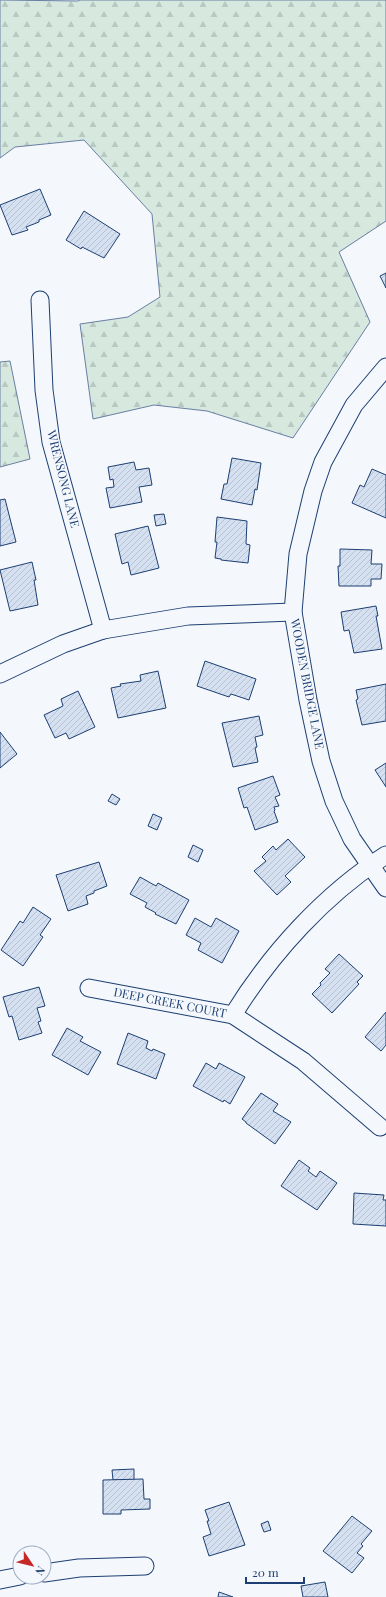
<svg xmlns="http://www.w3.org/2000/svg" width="386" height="1597" font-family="'Playfair Display',serif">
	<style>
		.forest { fill: url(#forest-firs); stroke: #687fa3 }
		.building { fill: url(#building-hatch); stroke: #1d3f73 }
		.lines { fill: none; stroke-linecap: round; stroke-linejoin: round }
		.minor-casing { stroke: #1d3f73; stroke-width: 19 }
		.minor { stroke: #f4f7fb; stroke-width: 17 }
		.labels { text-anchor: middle; stroke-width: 3; stroke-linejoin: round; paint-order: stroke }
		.street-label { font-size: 12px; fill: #1d3f73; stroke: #f4f7fb }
	</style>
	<defs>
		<pattern id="forest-firs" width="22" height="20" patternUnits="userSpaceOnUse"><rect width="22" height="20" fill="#d7e8df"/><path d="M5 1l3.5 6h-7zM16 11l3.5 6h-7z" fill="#b8c8c3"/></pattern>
		<pattern id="building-hatch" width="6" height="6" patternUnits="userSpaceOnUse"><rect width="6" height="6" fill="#d5e0f0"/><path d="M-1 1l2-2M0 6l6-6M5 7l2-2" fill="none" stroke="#b6c1d1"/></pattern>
	</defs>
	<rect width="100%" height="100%" fill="#f4f7fb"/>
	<g class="forest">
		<path d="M0,0L78,1L80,0H386V221L339,252L370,322L293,438L207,411L154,405L93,419L80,324L128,317L160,297L152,214L84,140L15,147L0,158Z"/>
		<path d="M10,361L30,459L0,467V362Z"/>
	</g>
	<g class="building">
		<path d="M40,189L51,215L39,220V222L26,227L28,230L12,235L0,205Z"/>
		<path d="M84,211L120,234L104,258L82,247L81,249L66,240Z"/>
		<path d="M386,273V288L380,276Z"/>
		<path d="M232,458L261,463L257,490L255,489L252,505L221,499L224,484H227Z"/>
		<path d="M134,462L136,470L149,468L152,485L139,487L142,502L110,508L106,488L114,487L113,479L110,480L108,467Z"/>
		<path d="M372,469L386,475V518L352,503L360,485L364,487Z"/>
		<path d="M5,499L16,542L0,546V500Z"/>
		<path d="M164,514L166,524L156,526L154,515Z"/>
		<path d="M217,517L247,521L246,544L250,545L248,563L221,560V559L215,558L217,542H215Z"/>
		<path d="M148,526L159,568L131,575L128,562L122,564L115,534Z"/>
		<path d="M340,549L372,550L371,564H382L381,579H371V586H339L338,566H340Z"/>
		<path d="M32,562L36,580H34L38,605L10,611L0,570Z"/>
		<path d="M376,606L378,616H376L382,649L354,653L349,630L344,631L341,612Z"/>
		<path d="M205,661L256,679L249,700L231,694L229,697L197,686Z"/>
		<path d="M158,671L166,708L118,718L111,688L121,686L120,684L141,681L140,675Z"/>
		<path d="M386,684V721L362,725L356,700L358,699L356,690Z"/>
		<path d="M78,691L95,727L69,739L66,733L55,738L44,715L63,706L61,699Z"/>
		<path d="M259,716L263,735L255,737L257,747L255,748L258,762L233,767L222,723Z"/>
		<path d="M0,732L17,754L0,768Z"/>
		<path d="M386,763V787L375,770Z"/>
		<path d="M273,776L280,795L275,797L279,806L274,807L275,810L274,811L278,822L255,830L247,807L244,808L238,788Z"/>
		<path d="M112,794L120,799L116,805L108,801Z"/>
		<path d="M153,814L162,818L157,830L148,826Z"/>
		<path d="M288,839L305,857L285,876L291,882L277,895L254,871L266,861L262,857L273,846L276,850Z"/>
		<path d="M193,845L203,850L198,862L188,857Z"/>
		<path d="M99,862L107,886L94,891V893L86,896L88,904L68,911L56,875Z"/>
		<path d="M140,877L156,886L158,883L189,900L176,924L155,914L156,913L145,907L147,903L130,894Z"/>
		<path d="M33,907L51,919L40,935L43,937L23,966L1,950L20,921L23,923Z"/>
		<path d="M195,918L211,927L216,918L239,931L222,963L198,950L201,943L186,935Z"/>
		<path d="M339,954L363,976L357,982L359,984L332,1013L312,994L321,985L320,983L330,973L325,969Z"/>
		<path d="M39,987L45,1006L37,1008L41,1021L38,1022L42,1033L19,1040L12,1016L9,1017L3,997Z"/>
		<path d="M386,1012V1045L381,1051L365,1037Z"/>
		<path d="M67,1028L83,1037L80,1041L101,1052L88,1075L52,1055Z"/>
		<path d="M128,1033L148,1041L146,1048L152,1051L153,1049L165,1054L156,1079L117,1064Z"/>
		<path d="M206,1063L216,1069L219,1063L245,1077L230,1104L224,1100L223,1102L193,1086Z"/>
		<path d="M261,1093L278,1104L273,1111L291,1122L275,1144L246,1123V1122L242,1119Z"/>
		<path d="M299,1160L310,1168L308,1171L316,1177L320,1171L337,1183L317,1210L281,1186Z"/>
		<path d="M354,1193L384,1195L383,1200H386V1226L353,1224Z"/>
		<path d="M134,1469V1480H113L112,1470Z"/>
		<path d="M143,1479L144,1499H150V1509L121,1510V1514H103V1480Z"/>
		<path d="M229,1502L245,1545L209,1556L203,1537L211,1534L207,1521H209L205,1510Z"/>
		<path d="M352,1516L372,1531L361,1544L363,1546L357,1553L364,1558L352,1573L323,1551Z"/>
		<path d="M268,1521L271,1530L264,1532L261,1524Z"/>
		<path d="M325,1582L328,1597H303L301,1586Z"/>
		<path d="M219,1592L233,1597H218Z"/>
	</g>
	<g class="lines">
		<g class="minor-casing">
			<g id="minor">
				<path d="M40,300L44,390L51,442L103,630"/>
				<path d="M386,367L354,405L323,462L313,491L298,554L293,612L308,700L321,761L334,801L352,839L386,888"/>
				<path d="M0,674L63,644L103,630L188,616L293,612"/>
				<path d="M89,988L233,1015L303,1061L380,1127"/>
				<path d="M233,1015C271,953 325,894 386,855"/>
				<path d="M44,1573L79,1568L145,1566"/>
				<path d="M0,1580L20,1576"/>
			</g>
		</g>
		<use href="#minor" class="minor"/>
	</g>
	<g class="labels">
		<g class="street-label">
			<text transform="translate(63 479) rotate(76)" y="4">WRENSONG LANE</text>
			<text transform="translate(307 684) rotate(79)" y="4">WOODEN BRIDGE LANE</text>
			<text transform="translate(170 1003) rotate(11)" y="4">DEEP CREEK COURT</text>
		</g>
	</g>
	<g transform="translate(32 1565) rotate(125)"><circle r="19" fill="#f4f7fb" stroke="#9eadc5"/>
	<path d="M0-3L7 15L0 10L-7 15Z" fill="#c62828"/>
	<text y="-6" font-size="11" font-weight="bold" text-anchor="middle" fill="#1d3f73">N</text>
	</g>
	<path d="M246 1577v6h58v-6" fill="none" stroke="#1d3f73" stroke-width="2"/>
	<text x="252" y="1577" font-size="12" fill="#1d3f73" stroke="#f4f7fb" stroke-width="3" paint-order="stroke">20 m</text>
</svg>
